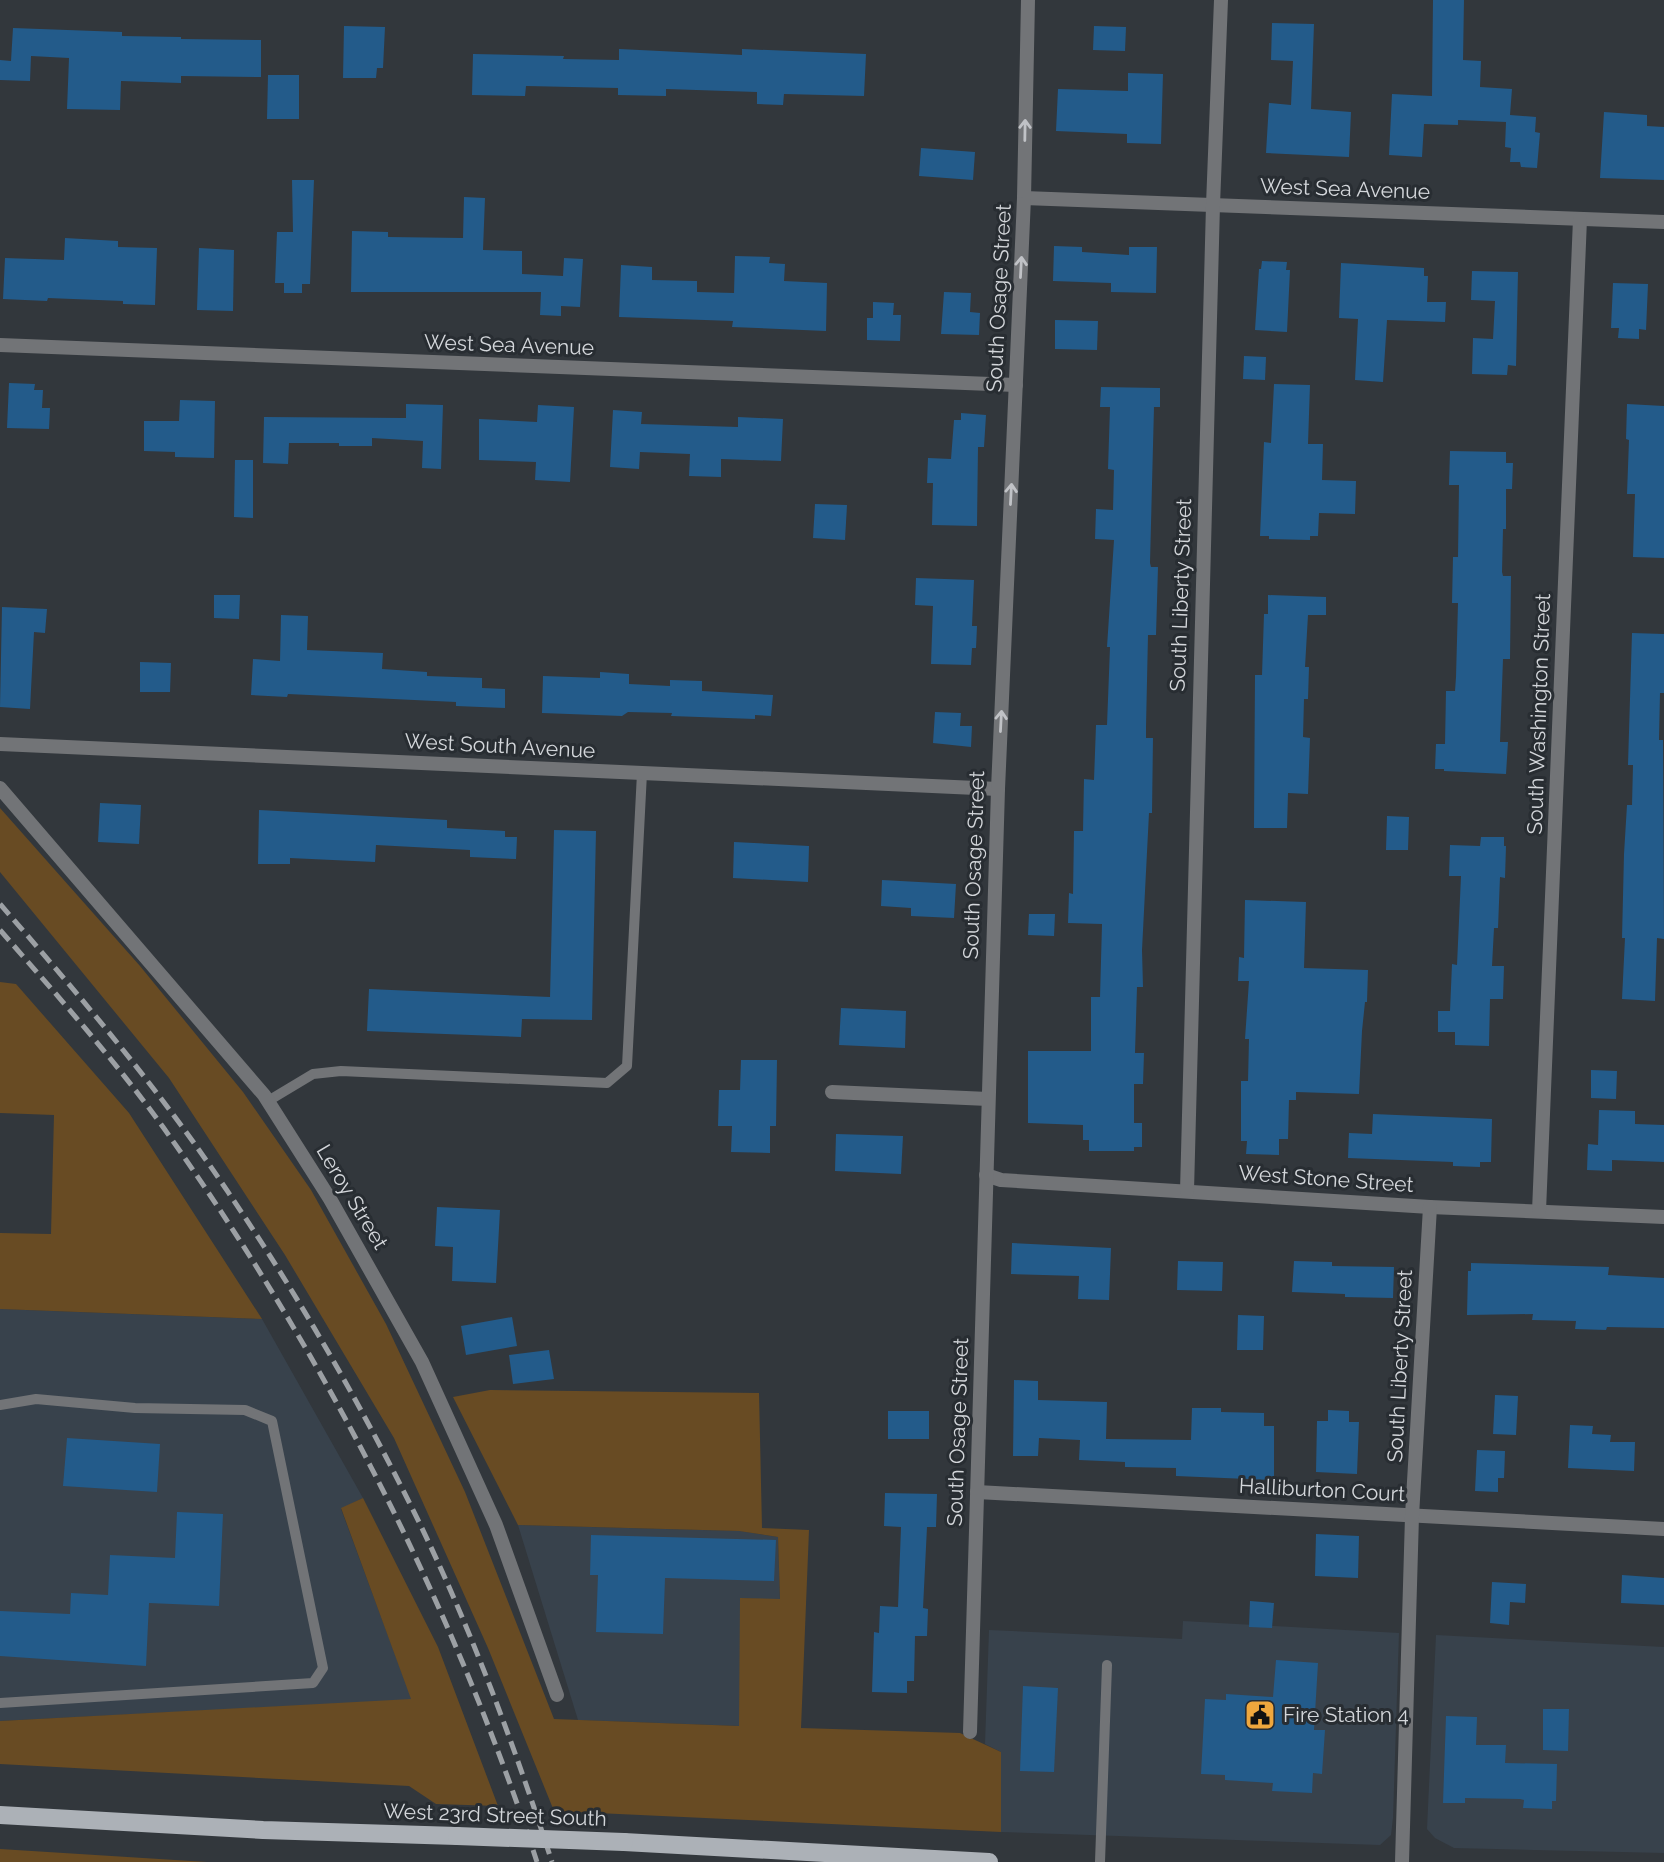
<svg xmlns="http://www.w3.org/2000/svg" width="1664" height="1862" font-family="Raleway,sans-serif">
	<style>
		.built { fill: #38424c }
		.green { fill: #684b23 }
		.building { fill: #235b8a }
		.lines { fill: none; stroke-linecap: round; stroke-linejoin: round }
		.service { stroke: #727477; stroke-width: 10 }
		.minor { stroke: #727477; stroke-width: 14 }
		.primary { stroke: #acb1b7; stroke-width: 18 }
		.rail { stroke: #9ca0a4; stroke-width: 5; stroke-dasharray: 14 7; stroke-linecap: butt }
		.primary-bridge { stroke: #acb1b7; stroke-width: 18 }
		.oneway { stroke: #c0c2c6 }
		.labels { text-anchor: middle; stroke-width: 6; stroke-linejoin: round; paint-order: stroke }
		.street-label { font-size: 21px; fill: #d3d6da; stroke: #282d32 }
		.poi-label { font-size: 21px; fill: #d3d6da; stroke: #282d32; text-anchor: start }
	</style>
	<rect width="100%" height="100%" fill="#32373c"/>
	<g class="built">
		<path d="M0,1309L262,1319L363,1498L341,1509L412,1700L0,1721Z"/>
		<path d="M518,1525L740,1531L778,1537L780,1600L740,1598V1726L578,1720Z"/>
		<path d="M1183,1621L1399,1633L1393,1818L1391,1835L1380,1845L1001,1832V1752L985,1744L989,1630L1182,1639Z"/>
		<path d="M1436,1635L1664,1647V1853L1454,1848L1435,1838L1427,1829Z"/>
	</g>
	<g class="green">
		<path d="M0,808L140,966L243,1092L311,1190L386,1324L465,1492L554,1719L739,1726L740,1598L780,1599L778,1537L739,1531L518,1525L453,1397L490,1390L759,1393L762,1528L809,1530L801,1728L960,1733L1001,1752V1832L554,1811L488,1648L394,1438L285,1255L169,1078L0,872Z"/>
		<path d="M0,982L16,984L129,1113L262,1319L0,1309V1233L51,1234L54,1115L0,1113Z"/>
		<path d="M363,1498L438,1647L498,1806L436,1804L409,1786L0,1764V1721L411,1699L341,1508Z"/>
		<path d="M0,1849L207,1862H0Z"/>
	</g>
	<g class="building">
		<path d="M1433,0H1464L1463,60L1481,61L1480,87L1512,89L1510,115L1536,117L1535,132L1540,133L1537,168L1521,167L1520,162H1510L1511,148L1505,147L1506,122L1458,120V125L1424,124L1422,157L1389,155L1392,94L1432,96Z"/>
		<path d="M1272,23L1314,24L1311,109L1351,112L1349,157L1266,153L1269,103L1291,105L1293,61L1271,60Z"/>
		<path d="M344,26L385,27L383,68H377L376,78H343Z"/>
		<path d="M1094,26L1126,27L1125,51L1093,50Z"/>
		<path d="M13,28L122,32V36L181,37V39L261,40V77L181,76V83L121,81L120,110L67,109L69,58L31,56L30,81L0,80V60L11,61Z"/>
		<path d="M619,49L742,55V49L866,54L864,96L784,94L783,105L757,104V92L666,89V96L618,95V88L526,86L525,96L472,95L473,54L564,56L563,59L619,60Z"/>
		<path d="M1128,73L1163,74L1161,144L1127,143V134L1056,131L1058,89L1128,91Z"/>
		<path d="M268,75H299V119H267Z"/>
		<path d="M1604,112L1647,115V126L1664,127V180L1600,178Z"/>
		<path d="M921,148L975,152L973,180L919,176Z"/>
		<path d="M292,180H314L310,284H302V293H284V283H275L277,232H293Z"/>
		<path d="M464,197L485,198L483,250L522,251V274L563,276L564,258L583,259L580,307L561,306V316L540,315L541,292H351L352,231L388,232V237L463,238Z"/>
		<path d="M65,238L118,241V247L157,248L155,305L123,304V301L48,298L47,301L3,299L5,258L64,260Z"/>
		<path d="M1054,246L1082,247V252L1129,255V247H1157L1156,293L1111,292V283L1053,281Z"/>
		<path d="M199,248L234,250L233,311L197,310Z"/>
		<path d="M735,256L770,257L769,263L785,264L784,281L827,283L826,331L732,327L733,321L619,317L621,265L652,267V280L697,281V292L734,293Z"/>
		<path d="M1262,261L1287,262L1286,270H1290L1287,332L1255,330L1259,269H1261Z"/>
		<path d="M1341,263L1424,268V276H1428L1427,302H1446L1445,322L1387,320L1383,382L1355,380L1358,319L1339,318Z"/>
		<path d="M1472,271L1518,272L1516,366L1508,365L1507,375L1472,374L1473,338L1493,339L1495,301L1471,300Z"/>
		<path d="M1613,283L1648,284L1646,330L1639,329V339L1618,338L1619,328H1611Z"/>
		<path d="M944,292L971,293L970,312L980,313L979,335L941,334Z"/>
		<path d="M873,302L894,303L893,315H901L900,341L867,340V318H873Z"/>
		<path d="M1055,320L1098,321L1097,350L1055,349Z"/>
		<path d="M1244,356L1266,357L1265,380L1243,379Z"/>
		<path d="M9,383L35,384L34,390H43L42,408H50L49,429L7,428Z"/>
		<path d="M1274,384L1310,385L1308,444H1323L1322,480L1356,481L1355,514L1319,513L1318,536H1310V540L1269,539V536H1260L1264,442L1271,443Z"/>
		<path d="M1101,387L1160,388V407H1154L1150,563L1151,567H1158L1156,635H1148L1146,727V738H1153L1152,813H1149L1142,950L1143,987H1137L1135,1053H1144L1143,1084H1134V1123H1142V1147H1134V1151H1089V1140H1083V1125L1028,1123V1051H1091V997H1100L1102,924L1068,923L1069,893L1073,894L1074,831H1083L1084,779L1094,780L1096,725H1107L1110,647H1107L1114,540L1095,539L1096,509L1113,510L1114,470L1108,469L1110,407H1100Z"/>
		<path d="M180,400L215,401L214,458L175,457V452L144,451V421H179Z"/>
		<path d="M406,404L443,405L441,469L422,468L423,441L372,438V446H339V443H289L288,464L263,463L264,417L406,418Z"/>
		<path d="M1627,404L1664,406V558L1633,557L1635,494H1627L1629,440L1626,439Z"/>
		<path d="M538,405L574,407L570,482L535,480L536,462L479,460V419L537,422Z"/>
		<path d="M613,410L642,412L641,424L738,427V417L783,419L781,461L721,459V477L689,476L690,454L640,452L639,469L610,467Z"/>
		<path d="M961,413L986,415L984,447H978L977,526L932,525L933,483H927L928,458L951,459L954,420H961Z"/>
		<path d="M1450,451L1506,452V463H1513L1512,489H1506V529H1503L1502,572L1503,576H1511L1510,659H1503L1500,742H1508L1506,774L1444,771V769H1435L1436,744H1445L1446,691H1455L1456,677L1458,603H1452L1453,557H1458L1459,485H1449Z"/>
		<path d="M235,460H253V518L234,517Z"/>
		<path d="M815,504L847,505L845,540L813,538Z"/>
		<path d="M916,578L974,580L972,626H977L976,648H972L971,665L931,664L933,606L915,605Z"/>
		<path d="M214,595H240L239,619L214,618Z"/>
		<path d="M1268,595L1326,597V615H1308L1305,667H1309L1308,699H1304L1303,737L1310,738L1308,794L1288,793L1287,828H1254L1255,675H1262L1264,614H1268Z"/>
		<path d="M2,607L47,609L45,633L34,632L30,709L0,707Z"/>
		<path d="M281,615L308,616L307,650L383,653L382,669L427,672V676L482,678V688L505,689V708L456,706V702L288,694L287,697L251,695L253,659L280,661Z"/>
		<path d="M1632,633L1664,634V693H1660L1659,740H1663L1664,939L1657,938L1655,1001L1622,999L1625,938H1622L1624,854L1627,805H1632L1633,765H1628Z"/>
		<path d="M140,662L171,663L170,692H140Z"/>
		<path d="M600,672L629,674V684L670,686V680L702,681V691L773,695L771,716L755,715V719L671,716L672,713L628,712L622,716L542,713L543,676L600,678Z"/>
		<path d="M935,712L961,713L960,726H972L971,747L933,743Z"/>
		<path d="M100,803L141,805L139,844L98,842Z"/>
		<path d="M259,810L447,820V828L505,831V837H517L516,859L470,857V850L376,845L375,862L290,858V864H258Z"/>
		<path d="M1387,816L1409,817L1408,850H1386Z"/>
		<path d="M554,830L596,831L592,1020L522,1019L521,1037L367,1031L369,989L550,997Z"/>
		<path d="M1481,837H1504V846H1506L1505,878L1500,877L1498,928H1494L1492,966H1504L1503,999H1490L1489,1046L1455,1045V1032H1438V1011H1450L1452,964L1457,965L1461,876H1449L1450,845L1480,846Z"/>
		<path d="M734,842L809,846L808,882L733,878Z"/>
		<path d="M882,880L956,884L954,918L911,916V908L881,906Z"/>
		<path d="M1245,900L1306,902L1304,968L1368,970L1367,1002H1365L1362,1031L1359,1094L1296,1092V1100H1289L1288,1139H1279V1155L1246,1154L1247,1141H1241V1081H1248L1249,1039H1245L1249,981H1238L1239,957L1244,958Z"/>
		<path d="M1029,914H1055L1054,936L1028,935Z"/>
		<path d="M841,1008L906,1011L905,1048L839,1045Z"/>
		<path d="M741,1060H777L776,1126H770V1153L731,1152L732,1126H718L719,1090H740Z"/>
		<path d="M1591,1070L1617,1071L1616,1099L1591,1098Z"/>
		<path d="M1599,1110L1635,1111V1124L1664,1125V1162L1612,1160V1171L1587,1170L1588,1144L1598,1145Z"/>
		<path d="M1373,1114L1492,1119L1491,1162H1480V1167L1453,1166V1162L1348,1158L1349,1133L1372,1134Z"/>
		<path d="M836,1134L903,1136L901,1174L835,1171Z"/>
		<path d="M437,1207L500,1210L496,1283L452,1281L453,1247L435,1246Z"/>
		<path d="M1012,1243L1111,1248L1109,1300L1078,1299L1079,1276L1011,1274Z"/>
		<path d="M1178,1261L1223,1262L1222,1291L1177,1290Z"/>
		<path d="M1294,1261L1332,1262V1266L1394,1267L1393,1298L1345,1297V1294L1292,1292Z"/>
		<path d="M1471,1263L1609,1267L1608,1275L1664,1278V1328L1607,1327L1606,1330L1575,1329L1576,1321L1532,1320L1533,1314L1467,1315L1468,1271H1471Z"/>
		<path d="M1238,1315L1264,1316L1263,1350H1237Z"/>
		<path d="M512,1317L517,1346L466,1355L461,1326Z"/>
		<path d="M549,1350L554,1379L513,1384L509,1355Z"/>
		<path d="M1014,1380L1038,1381V1400L1107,1402L1106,1439L1191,1440L1192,1408H1221V1412L1264,1413V1426H1274V1480L1176,1476V1468L1125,1467V1462L1079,1460L1080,1440L1039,1438L1038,1456H1013Z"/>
		<path d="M1495,1395L1518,1396L1516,1435L1493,1434Z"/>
		<path d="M1328,1410L1349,1411V1422H1359L1357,1474L1316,1472L1317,1421H1328Z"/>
		<rect x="888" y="1411" width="41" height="28"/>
		<path d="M1570,1425L1593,1426L1592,1434L1611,1435L1610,1442H1635L1634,1471L1568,1468Z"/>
		<path d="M67,1438L160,1444L157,1492L63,1486Z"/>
		<path d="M1477,1450L1505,1451L1504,1478H1498V1492L1475,1491Z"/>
		<path d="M885,1493L937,1494L936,1527H927L923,1608L928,1609L927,1636H915L914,1681H907V1693L872,1692L874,1632L879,1633L880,1606L898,1607L901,1527L884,1526Z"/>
		<path d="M177,1512L223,1514L219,1606L149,1603L146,1666L0,1656V1611L70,1614L71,1593L108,1595L110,1555L175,1558Z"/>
		<path d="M1316,1534L1359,1536L1358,1578L1315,1576Z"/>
		<path d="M591,1535L776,1540L774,1581L665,1578L663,1634L596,1632L598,1575H590Z"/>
		<path d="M1622,1575L1664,1578V1605L1621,1603Z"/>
		<path d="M1492,1582L1526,1584L1525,1603L1510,1602L1509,1625L1490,1623Z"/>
		<path d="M1250,1601L1274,1603L1272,1628L1249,1627Z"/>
		<path d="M1276,1660L1318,1663L1314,1730H1325L1322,1774L1313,1773L1312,1793L1272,1791L1273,1783L1225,1780V1775L1201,1774L1205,1699L1226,1700V1694L1273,1697Z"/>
		<path d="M1023,1686L1058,1688L1054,1772L1020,1771Z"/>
		<path d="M1543,1709H1569L1568,1751L1543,1750Z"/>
		<path d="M1446,1716L1477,1717L1476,1745H1506L1505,1763L1557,1764L1556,1801H1552V1809L1523,1808L1524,1800L1520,1799L1465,1798V1803H1443Z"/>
	</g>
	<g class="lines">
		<g class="service">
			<path d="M268,1101L313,1074L341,1071L607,1083L627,1066L642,773"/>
			<path d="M0,1405L36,1399L135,1408L245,1410L272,1421L323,1668L313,1683L0,1703"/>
			<path d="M1100,1862L1107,1665"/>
		</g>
		<g class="minor">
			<path d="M1024,198L1664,222"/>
			<path d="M0,345L1016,385"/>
			<path d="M0,744L998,789"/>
			<path d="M0,788L264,1095L330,1199L422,1362L496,1525L557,1695"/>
			<path d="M832,1092L988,1099"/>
			<path d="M986,1175L1001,1180L1430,1207L1664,1217"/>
			<path d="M1187,1191L1213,205L1221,0"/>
			<path d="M1539,1211L1580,219"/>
			<path d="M977,1492L1664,1529"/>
			<path d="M970,1732L998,789L1024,198L1028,0"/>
			<path d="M1402,1862L1412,1516L1430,1207"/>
		</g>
		<g class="primary">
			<path d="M0,1815L263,1830L457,1836"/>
			<path d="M624,1842L989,1862"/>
		</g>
		<g class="rail">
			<path d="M0,904C82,998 163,1094 232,1198C295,1291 351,1388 402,1488C463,1607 511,1735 552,1862"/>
			<path d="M0,930C56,994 113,1058 163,1127C323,1352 451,1599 537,1862"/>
		</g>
		<path class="primary-bridge" d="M457,1836L624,1842"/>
	</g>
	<defs><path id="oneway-shaft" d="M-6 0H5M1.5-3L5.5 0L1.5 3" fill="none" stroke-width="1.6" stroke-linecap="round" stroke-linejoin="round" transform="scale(1.75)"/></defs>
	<g class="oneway">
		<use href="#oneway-shaft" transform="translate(1025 130) rotate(-89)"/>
		<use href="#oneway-shaft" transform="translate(1021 267) rotate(-87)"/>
		<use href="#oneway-shaft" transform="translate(1011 494) rotate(-87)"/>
		<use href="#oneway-shaft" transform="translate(1001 721) rotate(-87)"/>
	</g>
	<defs>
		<g id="civic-square" transform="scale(1.575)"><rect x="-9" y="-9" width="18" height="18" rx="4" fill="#efa73d" stroke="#282d32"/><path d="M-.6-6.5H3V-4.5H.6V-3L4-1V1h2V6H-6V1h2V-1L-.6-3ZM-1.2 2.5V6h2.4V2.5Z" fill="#111"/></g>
	</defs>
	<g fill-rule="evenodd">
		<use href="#civic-square" x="1260" y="1715"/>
	</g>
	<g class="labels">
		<g class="street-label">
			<text transform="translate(1345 189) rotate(2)" y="7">West Sea Avenue</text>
			<text transform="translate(999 298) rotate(-87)" y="7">South Osage Street</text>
			<text transform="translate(509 345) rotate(2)" y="7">West Sea Avenue</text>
			<text transform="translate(1181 595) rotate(-88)" y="7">South Liberty Street</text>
			<text transform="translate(1539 714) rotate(-88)" y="7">South Washington Street</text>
			<text transform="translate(500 746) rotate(3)" y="7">West South Avenue</text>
			<text transform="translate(974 865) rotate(-88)" y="7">South Osage Street</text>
			<text transform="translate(1326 1179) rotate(4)" y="7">West Stone Street</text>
			<text transform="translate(352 1197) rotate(59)" y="7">Leroy Street</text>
			<text transform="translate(1400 1366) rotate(-87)" y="7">South Liberty Street</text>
			<text transform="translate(958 1432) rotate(-88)" y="7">South Osage Street</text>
			<text transform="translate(1322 1490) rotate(3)" y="7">Halliburton Court</text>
			<text transform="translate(495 1815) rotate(2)" y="7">West 23rd Street South</text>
		</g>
		<g class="poi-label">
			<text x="1283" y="1722">Fire Station 4</text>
		</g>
	</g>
</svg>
